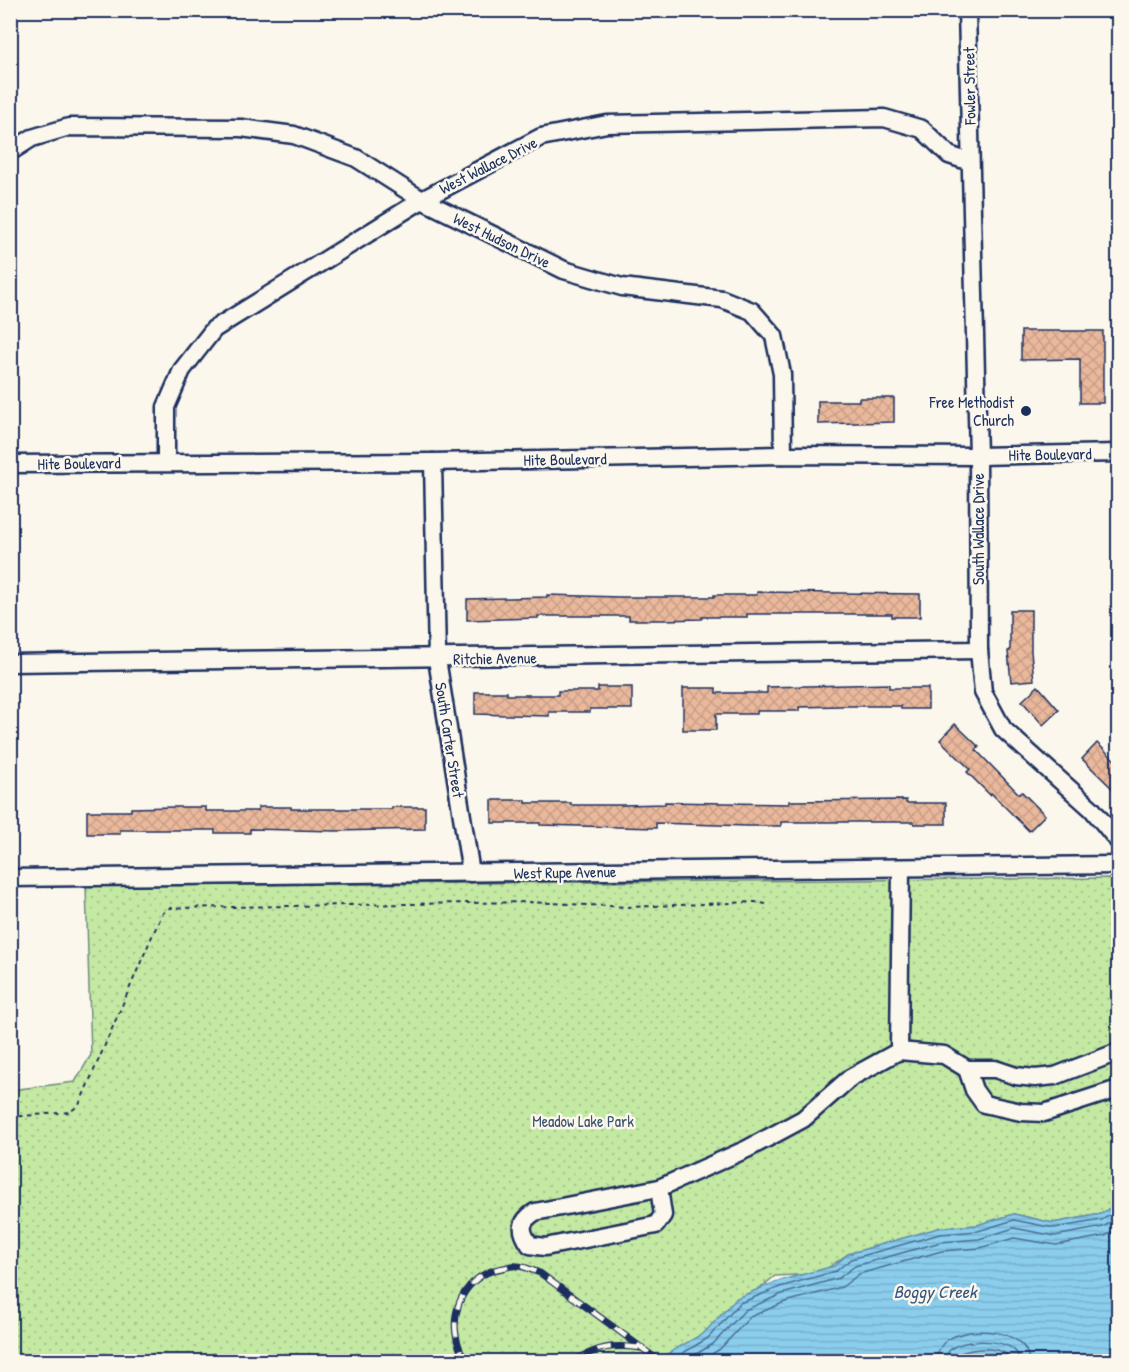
<svg xmlns="http://www.w3.org/2000/svg" width="1129" height="1372" font-family="'Patrick Hand',sans-serif">
	<style>
		.park { fill: url(#park-dots); stroke: #708c80; stroke-width: 1.5 }
		.water { fill: url(#water-rules); stroke: #5e8eb3; stroke-width: 1.5 }
		.lines { fill: none; stroke-linecap: round; stroke-linejoin: round }
		.shore { stroke: #486e97; stroke-width: 1.5 }
		.building { fill: url(#building-cross-hatch); stroke: #1b2f5e; stroke-width: 1.5 }
		.minor-casing { stroke: #1b2f5e; stroke-width: 21 }
		.path { stroke: #1b2f5e; stroke-width: 2; stroke-dasharray: 4.5 4.5; stroke-linecap: butt }
		.minor { stroke: #fbf7ec; stroke-width: 16 }
		.rail-casing { stroke: #1b2f5e; stroke-width: 7 }
		.rail { stroke: #fbf7ec; stroke-width: 4.5; stroke-dasharray: 14; stroke-linecap: butt }
		.poi-dot { fill: #1b2f5e; stroke: #fbf7ec; stroke-width: 2 }
		.labels { text-anchor: middle; stroke-width: 5; stroke-linejoin: round; paint-order: stroke }
		.street-label { font-size: 16px; fill: #1b2f5e; stroke: #fbf7ec }
		.poi-label { font-size: 16px; fill: #1b2f5e; stroke: #fbf7ec; text-anchor: end }
		.park-label { font-size: 16px; fill: #3d546c; stroke: #fbf7ec }
		.water-label { font-size: 18px; font-style: italic; fill: #375682; stroke: #fbf7ec }
	</style>
	<defs>
		<pattern id="park-dots" width="8" height="8" patternUnits="userSpaceOnUse" patternTransform="scale(1.5)"><rect width="8" height="8" fill="#c4e9a3"/><path d="M2 2h.1M6 6h.1" fill="none" stroke="#a8c88f" stroke-width="1.8" stroke-linecap="round"/></pattern>
		<pattern id="water-rules" width="6" height="5" patternUnits="userSpaceOnUse" patternTransform="scale(1.5)"><rect width="6" height="5" fill="#8bcdec"/><path d="M0 2.5h6" fill="none" stroke="#77b0cd"/></pattern>
		<pattern id="building-cross-hatch" width="8" height="8" patternUnits="userSpaceOnUse" patternTransform="scale(1.5)"><rect width="8" height="8" fill="#eab89b"/><path d="M0 0l8 8M0 8l8-8" fill="none" stroke="#c89e88"/></pattern>
	</defs>
	<rect width="100%" height="100%" fill="#fbf7ec"/>
	<filter id="ink" filterUnits="userSpaceOnUse"><feTurbulence type="fractalNoise" baseFrequency=".0167" numOctaves="2"/><feDisplacementMap in="SourceGraphic" scale="12" xChannelSelector="R" yChannelSelector="G"/><feConvolveMatrix kernelMatrix="1 2 1 2 8 2 1 2 1" color-interpolation-filters="sRGB"/></filter>
	<g filter="url(#ink)">
		<g class="park">
			<path d="M1118,878V1203L1101,1214L1053,1223L1014,1214L977,1225L939,1228L848,1254L819,1274L775,1276L676,1356L665,1361L11,1362V1090L75,1082L91,1055L86,886Z"/>
			<path d="M985,1354L1008,1361L939,1362Z"/>
		</g>
		<path class="water" d="M1118,1202V1361H1018L985,1354L945,1362L655,1361L704,1333L737,1298L778,1281L834,1266L848,1254L938,1228L977,1225L1014,1214L1053,1223L1101,1214Z"/>
		<g class="lines">
			<g class="shore">
				<path d="M668,1362L708,1338L740,1303L780,1287L836,1271L851,1259L940,1234L978,1231L1014,1220L1054,1228L1102,1220L1118,1209"/>
				<path d="M683,1362L713,1344L745,1310L782,1294L839,1278L855,1266L941,1242L979,1239L1014,1228L1055,1236L1103,1227L1118,1218"/>
				<path d="M699,1362L720,1349L750,1317L785,1302L842,1287L859,1274L942,1251L980,1248L1014,1238L1056,1245L1105,1236L1118,1229"/>
				<path d="M937,1362C937,1353 939,1346 946,1341C967,1325 1028,1327 1029,1362"/>
				<path d="M946,1362C946,1356 947,1352 951,1349C965,1337 1019,1337 1020,1362"/>
				<path d="M953,1362C956,1345 1010,1344 1012,1362"/>
			</g>
		</g>
		<g class="building">
			<path d="M1021,331H1103V403H1080V359L1021,360Z"/>
			<path d="M859,398H894V422L818,424V401H859Z"/>
			<path d="M757,592L920,594V617H892V614H747V617H702V619L664,620H629V616H538V618L467,620V599L547,597V595L620,597H714V595H757Z"/>
			<path d="M1010,610H1031V652L1034,680L1011,682L1008,651H1010Z"/>
			<path d="M889,684V688H928V709H901V706H841L799,707V711H757V714H716V730H683V688H716V693H767V687Z"/>
			<path d="M1038,686L1059,710L1043,725L1022,701Z"/>
			<path d="M598,687H632V709H590V712H549V716L475,714V692H507V695H558V691H598Z"/>
			<path d="M955,724L979,747L976,750L1019,794L1022,792L1045,815L1029,831L991,793L990,795L967,772L970,769L940,740Z"/>
			<path d="M1097,743L1119,764V795L1082,759Z"/>
			<path d="M492,800H526V803H571V805H622L665,804V802L789,804V801L906,800V803H946V824H914V822H781V826H747L656,823V828L540,825V823H492Z"/>
			<path d="M174,807H206V811H258V807H291V809H392V807H425V829L336,831L250,829V833H215V830H120V834H87V811H131V808Z"/>
		</g>
		<g class="lines">
			<g class="minor-casing">
				<g id="minor">
					<path d="M967,10L978,456L979,650L983,692L1003,729L1092,809L1118,841"/>
					<path d="M10,152L32,138L69,127L241,128L294,135L356,158L422,200L564,270L622,287L722,299L752,311L774,336L782,374L783,455"/>
					<path d="M166,462V407L182,370L214,329L422,200L541,137L607,124L884,118L922,129L949,155L970,162"/>
					<path d="M433,462L437,659L471,873"/>
					<path d="M10,464L433,462L783,455L978,456L1118,453"/>
					<path d="M10,663L979,650"/>
					<path d="M10,878L1118,865"/>
					<path d="M899,1051L944,1055L967,1069"/>
					<path d="M1118,1052L1055,1076L1035,1078L1016,1076L995,1069H967L974,1090L984,1104L1021,1112L1044,1113L1118,1089"/>
					<path d="M659,1188L663,1215L656,1225L545,1247L530,1245C520,1231 519,1222 535,1212L659,1188L747,1149L803,1119L850,1078L899,1051L901,868"/>
				</g>
			</g>
			<path class="path" d="M10,1117L70,1112L79,1105L153,934L163,913L170,908L529,902L628,907L755,902L766,904"/>
			<use href="#minor" class="minor"/>
			<g class="rail-casing">
				<g id="rail">
					<path d="M467,1362C442,1326 458,1275 503,1268C508,1267 513,1265 517,1266C525,1266 533,1271 540,1273L661,1362"/>
					<path d="M572,1362C598,1347 611,1344 641,1348"/>
				</g>
			</g>
			<use href="#rail" class="rail"/>
		</g>
	</g>
	<circle class="poi-dot" cx="1026" cy="411" r="6"/>
	<g class="labels">
		<g class="street-label">
			<text transform="translate(969 86) rotate(-91)" y="6">Fowler Street</text>
			<text transform="translate(488 165) rotate(-27)" y="6">West Wallace Drive</text>
			<text transform="translate(502 240) rotate(26)" y="6">West Hudson Drive</text>
			<text transform="translate(1050 454) rotate(-1)" y="6">Hite Boulevard</text>
			<text transform="translate(565 459) rotate(-1)" y="6">Hite Boulevard</text>
			<text transform="translate(79 463) rotate(-1)" y="6">Hite Boulevard</text>
			<text transform="translate(978 529) rotate(-90)" y="6">South Wallace Drive</text>
			<text transform="translate(495 658) rotate(-1)" y="6">Ritchie Avenue</text>
			<text transform="translate(450 740) rotate(81)" y="6">South Carter Street</text>
			<text transform="translate(565 872) rotate(-1)" y="6">West Rupe Avenue</text>
		</g>
		<g class="poi-label">
			<text x="1014" y="408">Free Methodist<tspan x="1014" dy="18">Church</tspan></text>
		</g>
		<g class="park-label">
			<text x="583" y="1127">Meadow Lake Park</text>
		</g>
		<g class="water-label">
			<text x="935" y="1298">Boggy Creek</text>
		</g>
	</g>
	<rect width="1129" height="1372" fill="none" stroke="#fbf7ec" stroke-width="36"/>
	<rect x="18" y="18" width="1093" height="1336" fill="none" stroke="#1b2f5e" stroke-width="2" filter="url(#ink)"/>
</svg>
